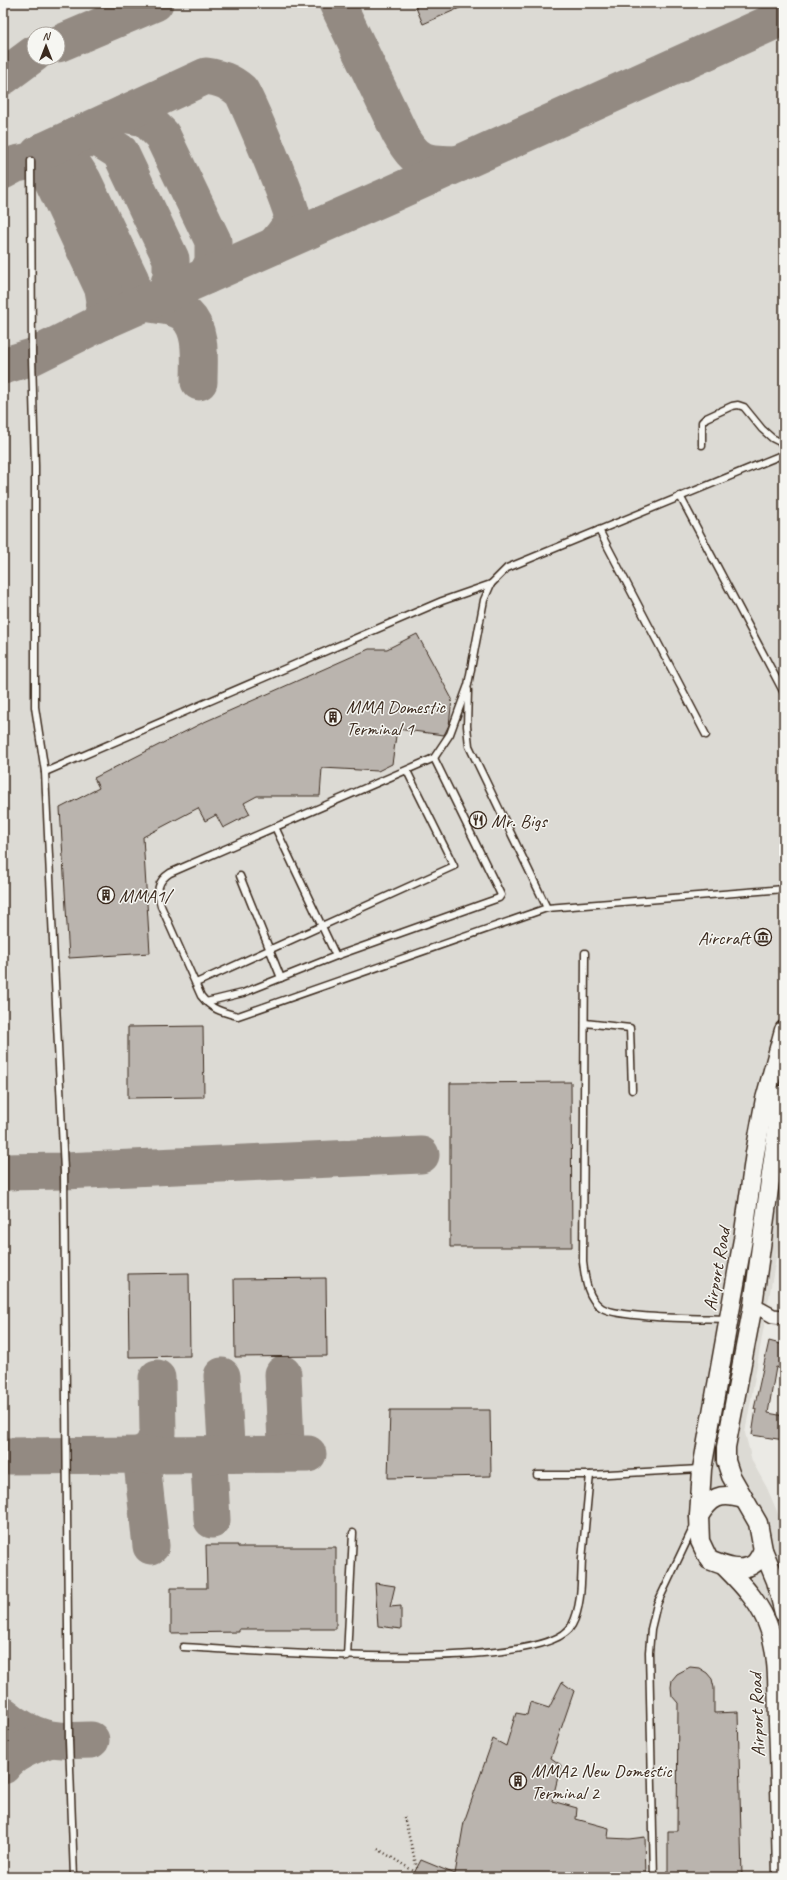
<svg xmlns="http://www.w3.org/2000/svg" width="787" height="1880" font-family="Caveat,sans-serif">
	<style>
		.built { fill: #dcdad4; fill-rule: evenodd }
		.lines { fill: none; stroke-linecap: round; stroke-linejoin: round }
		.taxiway { stroke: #938a82; stroke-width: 37 }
		.building { fill: #bab4ae; stroke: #3b2a1e }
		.service-casing { stroke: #3b2a1e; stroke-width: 9 }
		.minor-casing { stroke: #3b2a1e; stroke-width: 16 }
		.secondary-casing { stroke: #3b2a1e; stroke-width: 21 }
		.path { stroke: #3b2a1e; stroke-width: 2.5; stroke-dasharray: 1 3; stroke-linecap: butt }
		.service { stroke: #f6f6f2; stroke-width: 6 }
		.minor { stroke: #f6f6f2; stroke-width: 13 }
		.secondary { stroke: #f6f6f2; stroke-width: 18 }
		.labels { text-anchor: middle; stroke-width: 3; stroke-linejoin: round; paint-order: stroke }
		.poi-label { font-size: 19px; fill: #3b2a1e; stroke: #f6f6f2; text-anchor: start }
		.street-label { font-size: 19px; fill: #3b2a1e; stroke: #f6f6f2 }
	</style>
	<rect width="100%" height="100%" fill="#ebeae5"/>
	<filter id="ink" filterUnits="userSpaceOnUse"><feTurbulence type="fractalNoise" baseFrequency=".025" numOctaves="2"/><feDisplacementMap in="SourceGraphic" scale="8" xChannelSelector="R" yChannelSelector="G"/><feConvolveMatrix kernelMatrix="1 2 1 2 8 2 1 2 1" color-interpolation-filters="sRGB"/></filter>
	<g filter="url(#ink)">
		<path class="built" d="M3,3H784V1213L745,1433L752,1461L767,1488L782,1523L784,1534V1877H3ZM34,34H58V58H34Z"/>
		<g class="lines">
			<g class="taxiway">
				<path d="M337,3L400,134C417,164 425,164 459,164"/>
				<path d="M58,44L155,3"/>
				<path d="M3,77L34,54"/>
				<path d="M124,114L145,118L162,135L213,241V262L206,276"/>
				<path d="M76,136L101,140L120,152L171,259V276L166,294"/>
				<path d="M43,151L70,160L83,180L131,280V299L124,312"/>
				<path d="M38,154L49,158L54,168L53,182L103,289L105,301L102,322"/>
				<path d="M3,171L16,164L31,161L43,151L206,76C219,78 230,81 241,91C246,97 292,207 292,215C292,226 281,238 274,246"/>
				<path d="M144,303C156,305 177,306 186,315C203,331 199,360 199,382"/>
				<path d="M3,366L32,357L102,322L387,196L784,17"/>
				<path d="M3,1172L64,1171L421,1155"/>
				<path d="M277,1454L286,1444L283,1374"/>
				<path d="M138,1455L142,1463L151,1546"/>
				<path d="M142,1455L153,1446L158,1433L157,1378"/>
				<path d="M201,1455L209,1464L212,1520"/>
				<path d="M217,1455L226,1443L222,1376"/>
				<path d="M3,1456L308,1454"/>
				<path d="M3,1715C33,1740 54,1742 91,1740"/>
				<path d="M3,1766C13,1752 33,1745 48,1740"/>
			</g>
		</g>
		<g class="building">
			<path d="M414,3H471L423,24Z"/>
			<path d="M417,634L452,699L449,725L444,735L397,729L392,764L378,771L322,768L320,796H257L244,803L250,814L223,828L216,815L205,821L198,808L143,837L150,953L69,958L60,808L99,788L94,778L202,723L369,649H387Z"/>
			<path d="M203,1026L204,1097L128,1098V1027Z"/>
			<path d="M571,1082L572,1247H450V1083Z"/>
			<path d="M189,1273L190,1356L129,1357L128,1274Z"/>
			<path d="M326,1278L327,1356L235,1357L234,1279Z"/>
			<path d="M769,1341L784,1345V1369L776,1367L768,1413L784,1416V1440L752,1435L756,1409H754Z"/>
			<path d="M390,1410H490L491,1476L388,1478Z"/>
			<path d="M206,1545H238V1547H336V1629H239V1632L171,1633V1588H207Z"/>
			<path d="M375,1583L395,1586L390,1607L401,1606V1629L378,1626Z"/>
			<path d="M690,1667L699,1668L707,1673L712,1679L714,1688V1713L738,1712L742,1877H668V1831H677L678,1703L672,1696L671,1687L672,1680L677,1674Z"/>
			<path d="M562,1682L574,1691L551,1758L561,1765L552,1801L577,1808L576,1819L609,1828L608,1838L629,1839L645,1837L646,1877H412L421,1860L455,1874L464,1822L493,1739L506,1746L516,1713L527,1715L530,1702L549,1708Z"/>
		</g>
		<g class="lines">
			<g class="service-casing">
				<g id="service">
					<path d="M31,161L32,357L35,466V707L45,772L64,1171L69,1741L74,1877"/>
					<path d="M702,445V422L706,418L732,406L738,405L744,407L762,429L772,438L784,444"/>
					<path d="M784,454L507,568L491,584L484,600L468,685L450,734L434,758L170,873C156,882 157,891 161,906L201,996C212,1010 222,1012 238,1016L547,908L784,889"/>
					<path d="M680,496L784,693"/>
					<path d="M599,530L706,735"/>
					<path d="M468,690L467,726L469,746L547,908"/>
					<path d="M45,772L442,601L491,584"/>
					<path d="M275,827L336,956"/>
					<path d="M240,876L281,978"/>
					<path d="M585,953L583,1262C585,1278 587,1299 602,1308C621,1319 702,1318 727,1319"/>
					<path d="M196,983L454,866L407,771"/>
					<path d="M206,1002L243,993L336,956L499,898L501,895L434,758"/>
					<path d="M585,1023L630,1028L632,1090"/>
					<path d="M537,1475H590L700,1469"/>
					<path d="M183,1647C241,1650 546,1676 572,1625C582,1606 581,1580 582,1559C585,1531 587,1503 590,1475"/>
					<path d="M347,1657L353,1533"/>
					<path d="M654,1877L649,1652L651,1629L657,1604L694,1526"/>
				</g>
			</g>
			<g class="minor-casing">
				<path id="minor" d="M753,1305L773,1316L784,1317"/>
			</g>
			<g class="secondary-casing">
				<g id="secondary">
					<path d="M784,1094L780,1109L753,1305L726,1447V1461L731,1476L758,1523L763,1550L776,1581L784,1613"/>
					<path d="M699,1516C711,1497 720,1492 743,1499"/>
					<path d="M763,1550C761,1554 758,1560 755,1563C742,1574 722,1565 709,1560L700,1541L699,1516L702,1469L743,1239L755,1153L765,1099L784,1030"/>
					<path d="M725,1567C743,1585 762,1605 770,1631C779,1659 777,1692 778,1722C780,1773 781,1825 782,1877"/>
				</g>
			</g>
			<g class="path">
				<path d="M404,1817L417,1868"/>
				<path d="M378,1849L415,1872"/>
			</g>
			<use href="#service" class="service"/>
			<use href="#minor" class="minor"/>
			<use href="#secondary" class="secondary"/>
		</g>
	</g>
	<defs>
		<g id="building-ring" transform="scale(0.9)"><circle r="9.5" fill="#f6f6f2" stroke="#3b2a1e" stroke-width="1.5"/><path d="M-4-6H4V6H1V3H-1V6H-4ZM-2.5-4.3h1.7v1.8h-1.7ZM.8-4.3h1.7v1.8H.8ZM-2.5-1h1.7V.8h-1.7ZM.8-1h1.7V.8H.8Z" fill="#3b2a1e"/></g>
		<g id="restaurant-ring" transform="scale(0.9)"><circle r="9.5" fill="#f6f6f2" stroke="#3b2a1e" stroke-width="1.5"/><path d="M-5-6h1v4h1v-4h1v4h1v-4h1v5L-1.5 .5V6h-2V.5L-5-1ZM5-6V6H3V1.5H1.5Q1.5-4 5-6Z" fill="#3b2a1e"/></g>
		<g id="museum-ring" transform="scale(0.9)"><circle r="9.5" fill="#f6f6f2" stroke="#3b2a1e" stroke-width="1.5"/><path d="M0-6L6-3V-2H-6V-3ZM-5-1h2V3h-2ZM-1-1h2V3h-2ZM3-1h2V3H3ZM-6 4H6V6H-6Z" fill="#3b2a1e"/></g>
	</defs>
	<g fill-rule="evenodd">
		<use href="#building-ring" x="333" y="717"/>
		<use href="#restaurant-ring" x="478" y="820"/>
		<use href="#building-ring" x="106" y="895"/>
		<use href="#museum-ring" x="763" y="937"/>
		<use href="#building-ring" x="518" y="1781"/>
	</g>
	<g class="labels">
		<g class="poi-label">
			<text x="346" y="713">MMA Domestic<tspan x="346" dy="22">Terminal 1</tspan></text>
			<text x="491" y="827">Mr. Bigs</text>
			<text x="119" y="902">MMA1/</text>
			<text x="750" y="944" text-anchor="end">Aircraft</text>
			<text x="531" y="1777">MMA2 New Domestic<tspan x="531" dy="22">Terminal 2</tspan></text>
		</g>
		<g class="street-label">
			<text transform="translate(716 1269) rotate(-80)" y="7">Airport Road</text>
			<text transform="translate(756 1715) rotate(-92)" y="7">Airport Road</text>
		</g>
	</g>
	<rect width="787" height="1880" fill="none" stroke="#f6f6f2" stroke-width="16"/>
	<rect x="8" y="8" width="771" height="1864" fill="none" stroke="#3b2a1e" stroke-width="1.5" filter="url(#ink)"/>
	<g transform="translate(46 46)"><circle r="19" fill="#f6f6f2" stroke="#aba49d"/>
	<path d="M0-3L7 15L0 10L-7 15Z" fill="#3b2a1e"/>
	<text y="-6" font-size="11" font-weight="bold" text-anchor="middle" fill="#3b2a1e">N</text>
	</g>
</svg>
